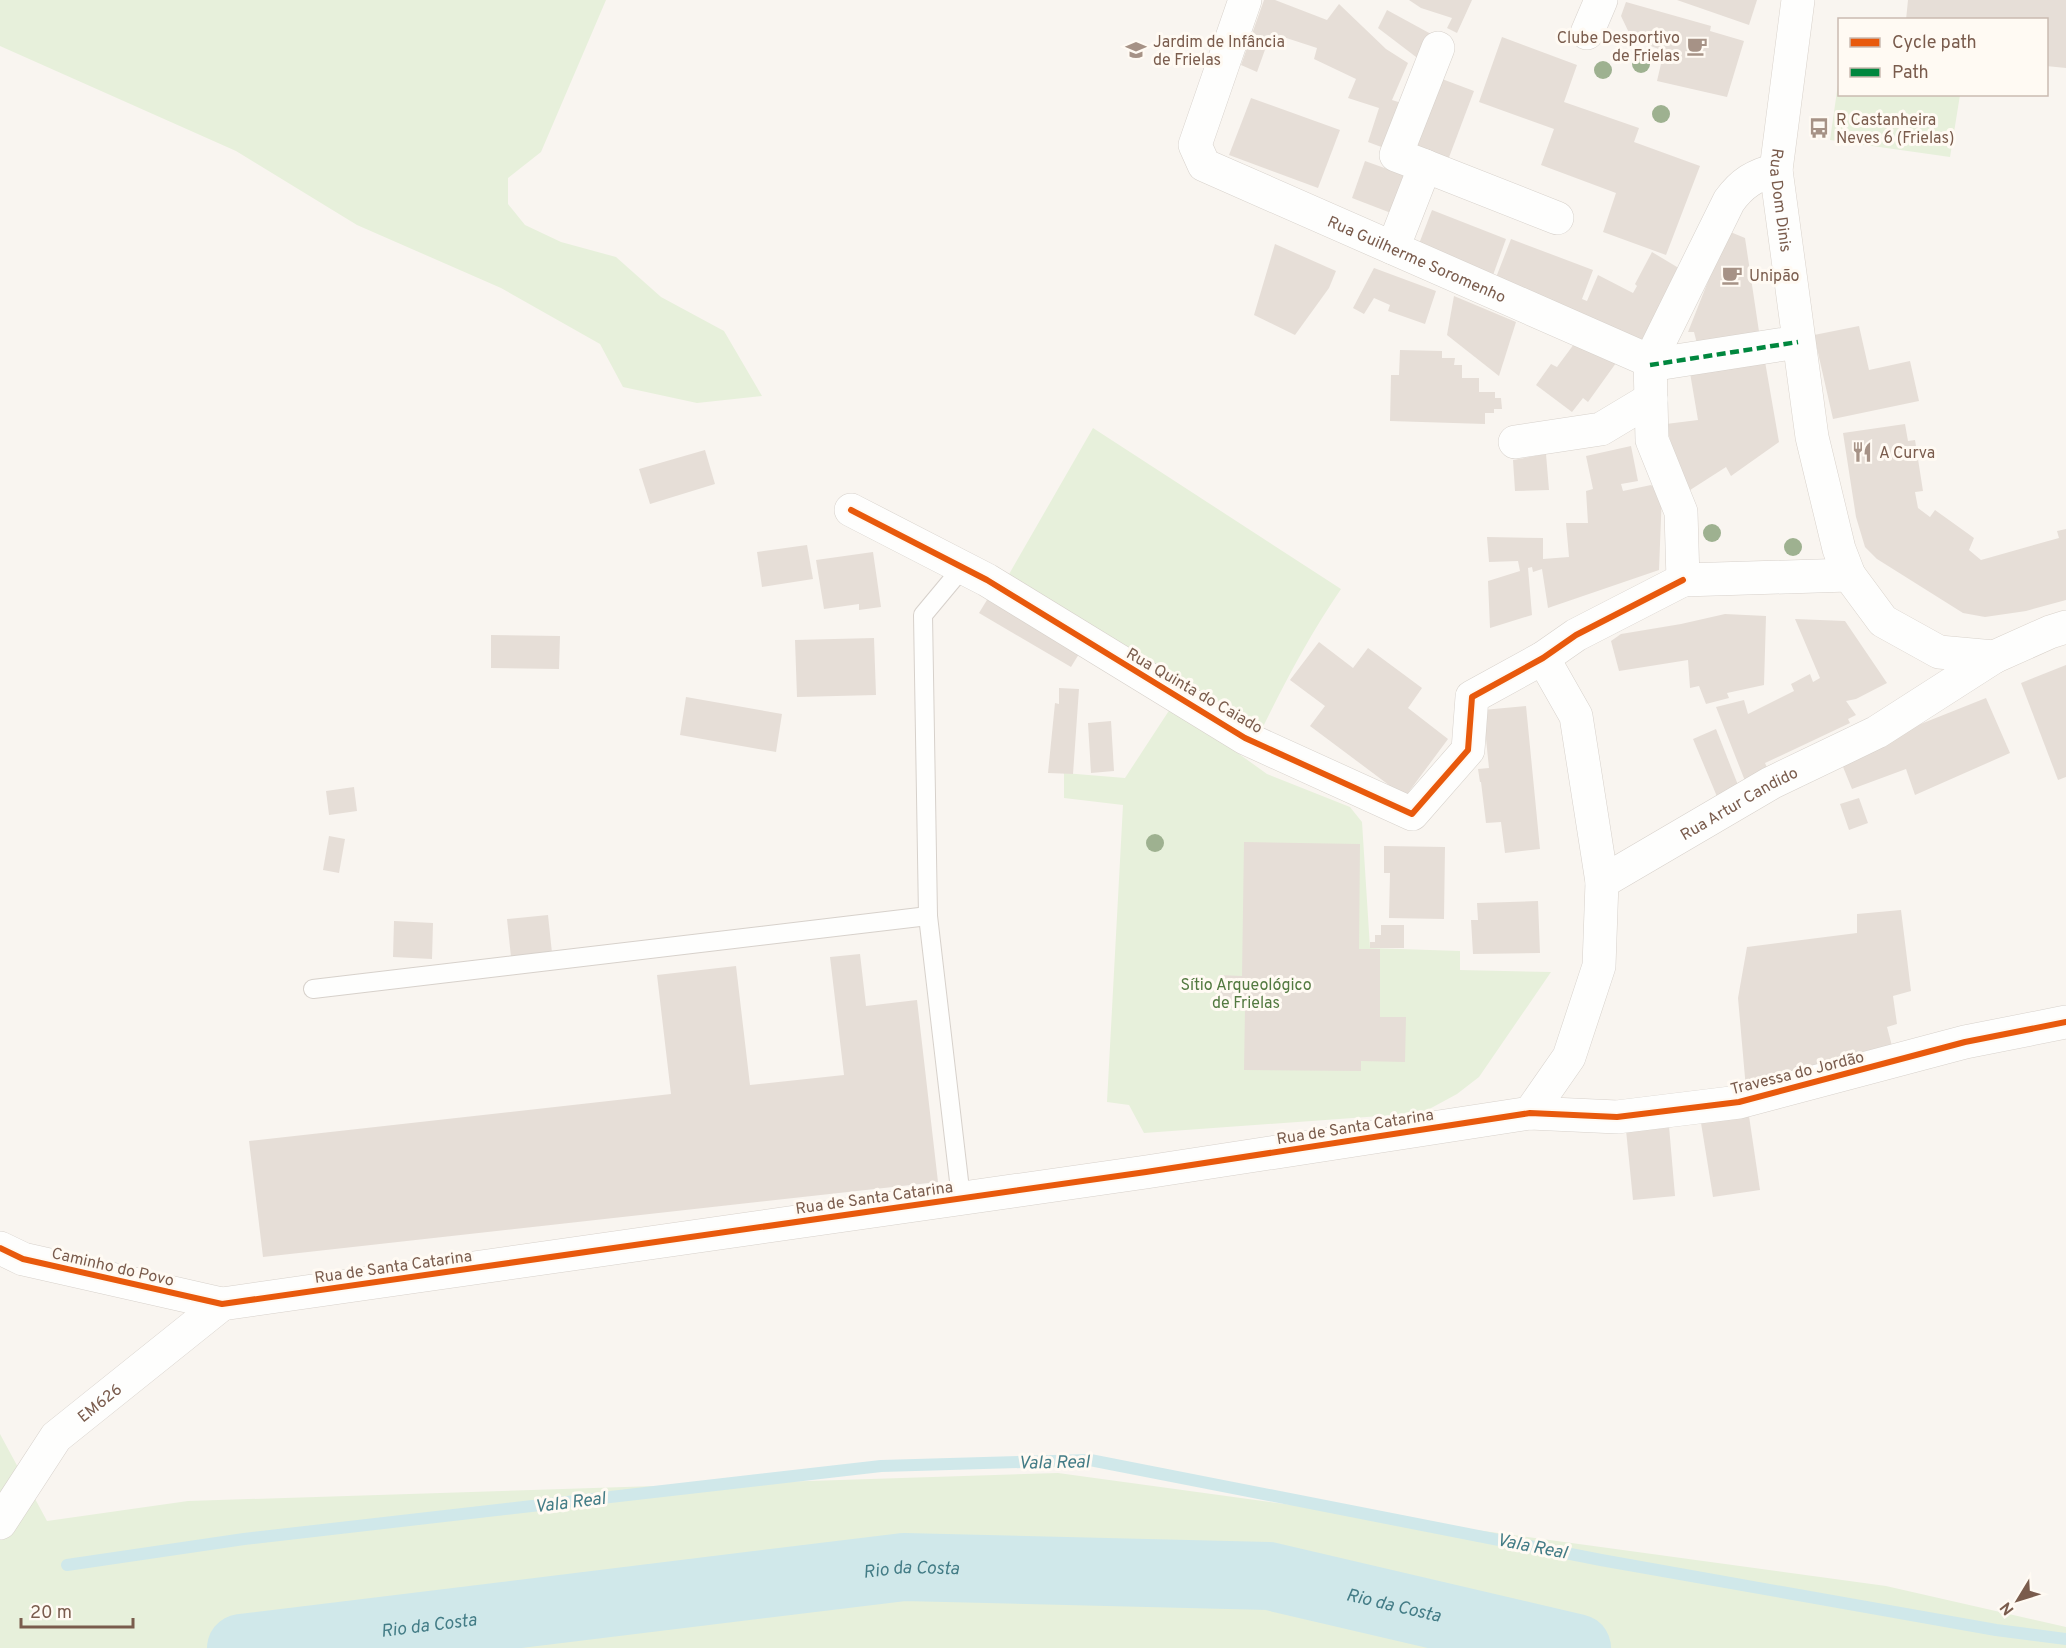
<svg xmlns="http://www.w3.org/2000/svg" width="2066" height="1648" font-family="Overpass,sans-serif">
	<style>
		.green { fill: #e7f0db }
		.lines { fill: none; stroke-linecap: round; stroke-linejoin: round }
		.stream { stroke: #d0e8ea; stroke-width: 12 }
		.river { stroke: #d0e8ea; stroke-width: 68 }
		.building { fill: #e6ded7 }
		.lane-casing { stroke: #d7d1cb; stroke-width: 20 }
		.street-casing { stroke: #d7d1cb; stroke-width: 34 }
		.secondary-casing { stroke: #d9d2cb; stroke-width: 34 }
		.lane { stroke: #fefefd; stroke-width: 18 }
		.street { stroke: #fefefd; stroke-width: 33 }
		.secondary { stroke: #fefefd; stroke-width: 33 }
		.quiet { stroke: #00873e; stroke-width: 4.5; stroke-dasharray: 9 4.5; stroke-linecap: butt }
		.cycleway-casing { stroke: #fffaf3; stroke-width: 10 }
		.cycleway { stroke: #e8590c; stroke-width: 6 }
		.tree { fill: #9eb190 }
		.labels { text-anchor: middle; stroke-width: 6; stroke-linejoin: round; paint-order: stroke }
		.poi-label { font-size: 16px; fill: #7a5c4d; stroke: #fffaf3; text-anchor: start }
		.street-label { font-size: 16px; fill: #7a5c4d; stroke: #fffaf3 }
		.park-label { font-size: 16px; fill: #537a41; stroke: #fffaf3 }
		.water-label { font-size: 18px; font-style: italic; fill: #437c86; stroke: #fffaf3 }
	</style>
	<rect width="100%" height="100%" fill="#f9f5f0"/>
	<g class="green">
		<path d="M0,0H606L541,152L508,178V204L525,225L561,242L616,257L661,297L724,331L762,396L697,403L623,387L600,344L501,288L357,225L236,151L0,46Z"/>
		<path d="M1839,77L1840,94L1960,95L1950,157L1830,140Z"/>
		<path d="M1093,428L1341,589C1310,634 1285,682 1261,731L1008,576Z"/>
		<path d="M1172,706L1267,774L1350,807L1362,822L1370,948L1460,951V970L1551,972L1479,1077L1457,1094L1422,1113L1144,1133L1129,1105L1107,1102L1123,805L1064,798V773L1125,778Z"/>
		<path d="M0,1434L47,1521L188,1501L1058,1473L1886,1586L2066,1627V1648H0Z"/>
	</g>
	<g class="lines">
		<path class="stream" d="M67,1565L244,1539L881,1466L1090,1460L1601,1560L1996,1630L2066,1639"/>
		<path class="river" id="s1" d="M241,1648L904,1567L1269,1576L1577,1648"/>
	</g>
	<g class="building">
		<path d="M1264,0H1275L1327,20L1339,4L1386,49L1408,63L1392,100L1408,105L1392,151L1368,142L1379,108L1348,98L1356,79L1314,59L1317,48L1271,33L1257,72L1241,65Z"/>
		<path d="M1409,0H1472L1457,33L1447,28L1452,18L1421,8Z"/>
		<path d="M1677,0H1757L1749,25Z"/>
		<path d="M1908,0H2066V68L2046,66V20H1906Z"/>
		<path d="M1626,2L1711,26L1710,31L1744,41L1727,97L1657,81L1664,51L1632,39L1621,16Z"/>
		<path d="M1387,10L1431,34L1420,60L1378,28Z"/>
		<path d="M1502,37L1577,65L1564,102L1639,128L1634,142L1700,166L1666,255L1603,232L1616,193L1541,165L1554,129L1479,102Z"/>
		<path d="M1434,76L1474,91L1448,160L1409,146Z"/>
		<path d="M1251,98L1340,130L1318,188L1229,155Z"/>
		<path d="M1365,161L1404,175L1391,213L1352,198Z"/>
		<path d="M1432,210L1506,239L1492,278L1417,249Z"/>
		<path d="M1728,231L1745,238L1761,345L1700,355L1694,332H1688Z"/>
		<path d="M1511,239L1593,270L1582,299L1587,301L1598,275L1633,293L1637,286L1635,284L1652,252L1687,273L1650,345L1580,317L1582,313L1495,280Z"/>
		<path d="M1275,244L1336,271L1329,288L1295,335L1254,315Z"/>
		<path d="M1374,268L1436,291L1425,324L1388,311L1390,305L1374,298L1364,314L1353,308Z"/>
		<path d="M1454,296L1516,322L1499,376L1447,335Z"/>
		<path d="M1859,326L1869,370L1910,361L1919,401L1833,419L1814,335Z"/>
		<path d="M1580,336L1616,363L1588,402L1583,398L1572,412L1536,385L1551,364L1557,367Z"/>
		<path d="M1400,350L1442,351V358H1455L1454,365H1462V378H1479V392H1495V398H1501L1502,409H1494V413H1485V424L1390,421L1391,375H1399Z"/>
		<path d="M1763,350L1779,442L1731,476L1726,467L1687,492L1682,487L1666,424L1698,420L1688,361Z"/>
		<path d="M1905,424L1908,441L1915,440L1923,491L1915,492L1918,508L1930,517L1935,510L1974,538L1969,550L1981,560L2059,538L2057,531L2066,529V600L2026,611L1985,617L1963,613L1877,559L1865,547L1856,517L1843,433Z"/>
		<path d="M1631,446L1638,481L1621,484L1623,491L1651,485L1662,493L1659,570L1548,608L1542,569L1533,572L1532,567L1528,568L1532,615L1490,628L1488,581L1520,571L1518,561L1489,562L1487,537L1543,538V559L1569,557L1566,523H1588L1586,491L1593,489L1586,456Z"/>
		<path d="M705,450L715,484L650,504L639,469Z"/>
		<path d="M1546,454L1549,490L1515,491L1513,460Z"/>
		<path d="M807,545L813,579L762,587L757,552Z"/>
		<path d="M873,552L881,607L859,610V604L824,609L816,560Z"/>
		<path d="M990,595L1082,649L1071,667L979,613Z"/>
		<path d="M1725,614L1766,616L1764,685L1727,693L1729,698L1706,704L1699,686L1690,688L1688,660L1619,671L1611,641L1621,634L1681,624Z"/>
		<path d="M1795,619L1845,621L1887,683L1856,699L1846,701L1856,715L1848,719L1850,723L1765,763L1769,772L1747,786L1716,707L1744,700L1748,714L1794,691L1791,684L1810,674L1813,682L1820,678Z"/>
		<path d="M491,635L560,636L559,669L491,668Z"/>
		<path d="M874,638L876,695L797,697L795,640Z"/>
		<path d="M1319,642L1353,668L1368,648L1422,688L1408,708L1448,739L1405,797L1310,726L1325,706L1290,680Z"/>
		<path d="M2066,665V777L2058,780L2021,683Z"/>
		<path d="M1059,688L1079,689L1073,774L1048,773L1055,703L1059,704Z"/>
		<path d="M686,697L782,714L776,752L680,735Z"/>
		<path d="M1986,698L2010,753L1915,795L1906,769L1852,789L1841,762L1893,735Z"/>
		<path d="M1526,706L1540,849L1505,853L1501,822L1486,823L1481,782H1480L1478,769L1489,768L1483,710Z"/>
		<path d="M1111,721L1114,771L1091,773L1088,723Z"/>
		<path d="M1716,729L1740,790L1718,799L1693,739Z"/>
		<path d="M354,787L357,811L329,815L326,791Z"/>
		<path d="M1859,798L1868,823L1849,830L1840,804Z"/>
		<path d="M329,836L345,839L339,873L323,870Z"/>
		<path d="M1244,842L1360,844L1359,949H1380V1017H1406L1405,1062L1361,1061V1071L1244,1070L1245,1008H1218L1219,975L1242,976Z"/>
		<path d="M1384,846L1445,847L1444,919L1389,918L1390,873H1384Z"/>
		<path d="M1538,901L1540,953L1473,954L1471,920H1478L1477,903Z"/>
		<path d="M1901,910L1911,991L1893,996L1897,1024L1887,1027L1892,1046L1746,1089L1738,998L1747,947L1857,933V914Z"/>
		<path d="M548,915L552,953L511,957L507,919Z"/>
		<path d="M394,921L433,923L432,959L393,957Z"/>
		<path d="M1381,925H1404V948H1370V942H1375V935H1381Z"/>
		<path d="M860,954L866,1006L917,1000L938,1182L263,1257L249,1141L671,1094L657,975L736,966L750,1085L844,1075L830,957Z"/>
		<path d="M1749,1116L1760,1190L1713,1197L1701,1123Z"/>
		<path d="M1669,1126L1675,1196L1633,1200L1626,1130Z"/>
	</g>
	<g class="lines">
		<g class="lane-casing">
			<g id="lane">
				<path d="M313,989L928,916"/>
				<path d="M961,1198L928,916L923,615L963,567"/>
			</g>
		</g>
		<g class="street-casing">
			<g id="street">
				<path id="s2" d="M1245,0L1195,145L1204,165L1650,361"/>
				<path d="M1587,33L1601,0"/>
				<path d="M1425,166L1396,155L1438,48"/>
				<path d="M1776,170C1755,175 1742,183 1729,201L1650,361L1652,440L1681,512L1683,580L1849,575"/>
				<path d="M1393,248L1425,166L1557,218"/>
				<path d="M1650,365L1798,342"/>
				<path d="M1515,442L1601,429L1651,399"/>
				<path d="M851,510L987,580L1245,738L1412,814L1468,750L1472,697L1543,658L1576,635L1683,580"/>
				<path id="s3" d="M1602,882L1771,783L1877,732L1994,657"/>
				<path d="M1530,1113L1569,1057L1599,966L1602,882L1576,716L1543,658"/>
				<path d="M0,1248L23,1259L222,1304L1146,1172L1530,1113L1617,1117L1739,1102L1965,1042L2066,1022"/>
				<path id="s4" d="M0,1523L56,1437L222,1304"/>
			</g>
		</g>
		<g class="secondary-casing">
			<g id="secondary">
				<path id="s5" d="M1798,0L1776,170L1812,437L1839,549L1849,575L1883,621L1939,652L1994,657L2050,632L2066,627"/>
			</g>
		</g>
		<use href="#lane" class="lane"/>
		<use href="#street" class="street"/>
		<use href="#secondary" class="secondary"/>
		<path class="quiet" d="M1650,365L1798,342"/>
		<g class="cycleway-casing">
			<g id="cycleway">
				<path d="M851,510L987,580L1245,738L1412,814L1468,750L1472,697L1543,658L1576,635L1683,580"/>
				<path d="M0,1248L23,1259L222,1304L1146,1172L1530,1113L1617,1117L1739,1102L1965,1042L2066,1022"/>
			</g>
		</g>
		<use href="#cycleway" class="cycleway"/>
	</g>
	<g class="tree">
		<circle cx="1641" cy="64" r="9"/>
		<circle cx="1603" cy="70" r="9"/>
		<circle cx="1661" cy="114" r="9"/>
		<circle cx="1712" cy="533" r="9"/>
		<circle cx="1793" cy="547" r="9"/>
		<circle cx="1155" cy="843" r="9"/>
	</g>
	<defs>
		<g id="cafe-bare" transform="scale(1.62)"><path d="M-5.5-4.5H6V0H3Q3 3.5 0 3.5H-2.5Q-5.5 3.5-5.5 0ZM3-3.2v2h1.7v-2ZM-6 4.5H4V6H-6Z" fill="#a69286" stroke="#fffaf3" stroke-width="2.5" paint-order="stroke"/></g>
		<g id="school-bare" transform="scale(1.62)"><path d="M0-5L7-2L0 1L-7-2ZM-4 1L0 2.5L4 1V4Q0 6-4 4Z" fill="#a69286" stroke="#fffaf3" stroke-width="2.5" paint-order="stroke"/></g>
		<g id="bus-bare" transform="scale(1.62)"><path d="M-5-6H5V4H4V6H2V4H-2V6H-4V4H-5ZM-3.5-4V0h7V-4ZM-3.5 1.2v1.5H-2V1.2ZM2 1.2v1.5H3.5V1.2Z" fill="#a69286" stroke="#fffaf3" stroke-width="2.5" paint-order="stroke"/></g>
		<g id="restaurant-bare" transform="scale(1.62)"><path d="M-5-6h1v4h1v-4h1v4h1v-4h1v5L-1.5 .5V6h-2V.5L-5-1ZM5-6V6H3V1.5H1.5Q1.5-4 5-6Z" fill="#a69286" stroke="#fffaf3" stroke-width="2.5" paint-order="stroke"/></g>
	</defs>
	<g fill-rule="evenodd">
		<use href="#cafe-bare" x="1697" y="46"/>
		<use href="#school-bare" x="1136" y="50"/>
		<use href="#bus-bare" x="1819" y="128"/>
		<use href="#cafe-bare" x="1732" y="275"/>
		<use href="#restaurant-bare" x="1862" y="452"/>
	</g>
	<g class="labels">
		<g class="poi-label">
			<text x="1680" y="43" text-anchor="end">Clube Desportivo<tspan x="1680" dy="18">de Frielas</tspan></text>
			<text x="1153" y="47">Jardim de Infância<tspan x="1153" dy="18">de Frielas</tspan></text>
			<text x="1836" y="125">R Castanheira<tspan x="1836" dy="18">Neves 6 (Frielas)</tspan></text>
			<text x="1749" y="281">Unipão</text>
			<text x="1879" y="458">A Curva</text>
		</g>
		<g class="street-label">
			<text dy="6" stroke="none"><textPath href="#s5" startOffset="202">Rua Dom Dinis</textPath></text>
			<text dy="6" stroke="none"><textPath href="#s2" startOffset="408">Rua Guilherme Soromenho</textPath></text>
			<text transform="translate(1195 690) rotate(30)" y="6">Rua Quinta do Caiado</text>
			<text dy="6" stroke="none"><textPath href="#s3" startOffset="158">Rua Artur Candido</textPath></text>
			<text transform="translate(1797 1072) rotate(-14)" y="6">Travessa do Jordão</text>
			<text transform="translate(1355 1126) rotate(-9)" y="6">Rua de Santa Catarina</text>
			<text transform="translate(874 1197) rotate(-8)" y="6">Rua de Santa Catarina</text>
			<text transform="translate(113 1266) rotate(13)" y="6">Caminho do Povo</text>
			<text transform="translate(393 1266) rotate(-8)" y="6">Rua de Santa Catarina</text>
			<text dy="6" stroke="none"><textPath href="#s4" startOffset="158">EM626</textPath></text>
		</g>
		<g class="park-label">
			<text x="1246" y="990">Sítio Arqueológico<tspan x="1246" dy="18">de Frielas</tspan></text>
		</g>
		<g class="water-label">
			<text transform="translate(1054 1462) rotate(-1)" y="6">Vala Real</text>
			<text transform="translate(570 1502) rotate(-7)" y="6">Vala Real</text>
			<text transform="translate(1532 1546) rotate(11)" y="6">Vala Real</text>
			<text dy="6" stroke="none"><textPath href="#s1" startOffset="675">Rio da Costa</textPath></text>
			<text dy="6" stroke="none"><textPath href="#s1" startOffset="1161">Rio da Costa</textPath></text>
			<text dy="6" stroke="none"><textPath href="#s1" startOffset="189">Rio da Costa</textPath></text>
		</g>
	</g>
	<rect x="1838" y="18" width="210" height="78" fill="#fffaf3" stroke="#cabbb1" stroke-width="1.5"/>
	<rect x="1850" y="38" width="30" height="9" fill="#e8590c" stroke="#cabbb1" stroke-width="1.5"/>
	<text x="1892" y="48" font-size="18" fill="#7a5c4d">Cycle path</text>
	<rect x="1850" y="68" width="30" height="9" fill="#00873e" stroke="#cabbb1" stroke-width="1.5"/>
	<text x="1892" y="78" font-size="18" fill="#7a5c4d">Path</text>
	<g transform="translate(2018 1600) rotate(232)" stroke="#fffaf3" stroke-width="4.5" paint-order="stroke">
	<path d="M0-4.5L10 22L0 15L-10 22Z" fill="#7a5c4d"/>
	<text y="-9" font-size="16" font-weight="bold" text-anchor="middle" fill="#7a5c4d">N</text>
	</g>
	<path d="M21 1618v9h112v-9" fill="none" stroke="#7a5c4d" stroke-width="3"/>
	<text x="30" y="1618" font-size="18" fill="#7a5c4d" stroke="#fffaf3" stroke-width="4.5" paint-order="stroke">20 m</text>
</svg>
